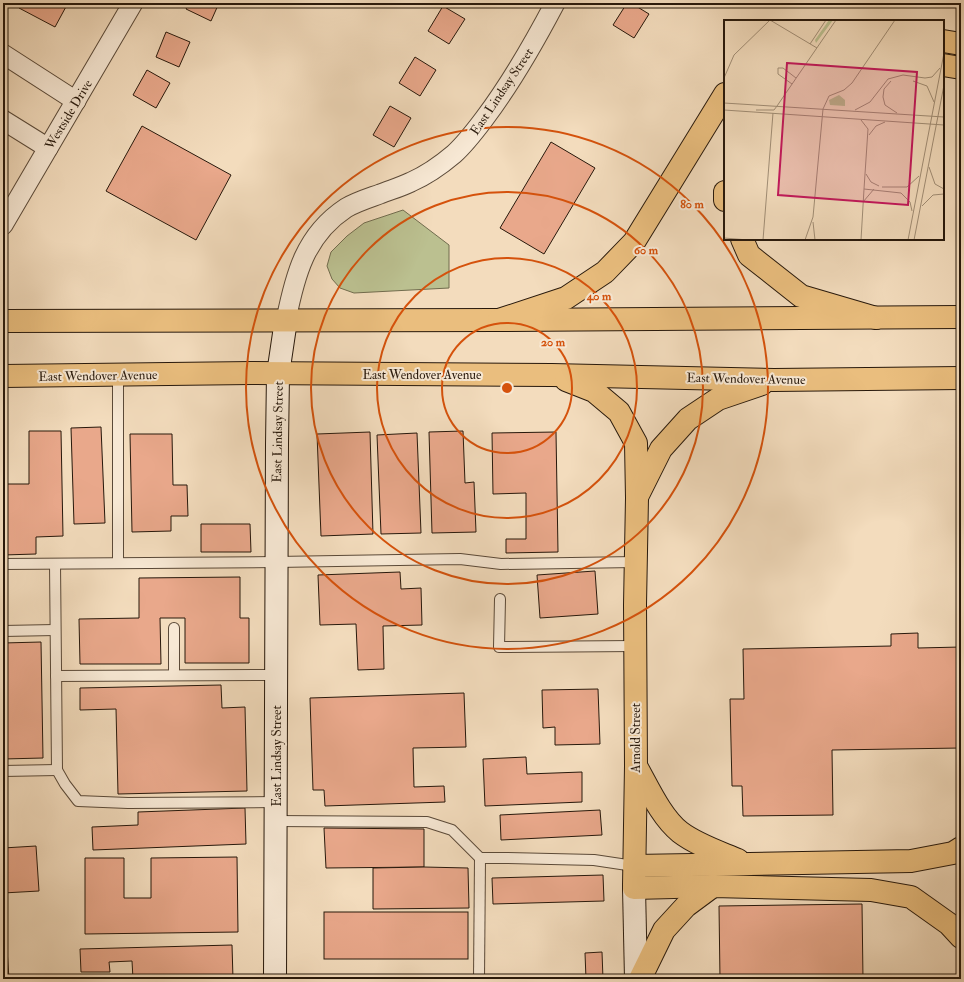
<svg xmlns="http://www.w3.org/2000/svg" width="964" height="982" font-family="'IM FELL Double Pica',serif">
	<style>
		.green { fill: #bbc090; stroke: #716c4e }
		.building { fill: #e9a88b; stroke: #27180b }
		.lines { fill: none; stroke-linecap: round; stroke-linejoin: round }
		.service-casing { stroke: #5a4938; stroke-width: 12 }
		.minor-casing { stroke: #5a4938; stroke-width: 21 }
		.secondary-casing { stroke: #27180b; stroke-width: 24 }
		.trunk-casing { stroke: #27180b; stroke-width: 24 }
		.motorway-casing { stroke: #27180b; stroke-width: 24 }
		.service { stroke: #f7e8d4; stroke-width: 10 }
		.minor { stroke: #f7e8d4; stroke-width: 19 }
		.secondary { stroke: #f7e8d4; stroke-width: 22 }
		.trunk { stroke: #eabe7e; stroke-width: 22 }
		.motorway { stroke: #eabe7e; stroke-width: 22 }
		.ring { fill: none; stroke: #d5520c; stroke-width: 2 }
		.labels { text-anchor: middle; stroke-width: 4; stroke-linejoin: round; paint-order: stroke }
		.street-label { font-size: 13px; fill: #27180b; stroke: #f7e8d4 }
		.inset-road { fill: none; stroke: #a18e76; stroke-width: 1 }
		.view { fill: #c2185b; fill-opacity: 0.15; stroke: #c2185b; stroke-width: 2 }
		.inset-edge { fill: none; stroke: #27180b; stroke-width: 2 }
		.centre { fill: #d5520c; stroke: #f7e8d4; stroke-width: 2 }
		.ring-label { font-size: 12px; text-anchor: middle; font-weight: bold; fill: #d5520c; stroke: #f7e8d4; stroke-width: 4; stroke-linejoin: round; paint-order: stroke }
	</style>
	<rect width="100%" height="100%" fill="#f3dcbd"/>
	<filter id="stains"><feTurbulence type="fractalNoise" baseFrequency=".005" numOctaves="4"/><feColorMatrix values="0 0 0 0 .2 0 0 0 0 .09 0 0 0 0 .02 0 0 0 .5 -.17"/></filter>
	<radialGradient id="worn" r=".72"><stop offset=".6" stop-color="#630" stop-opacity="0"/><stop offset="1" stop-color="#630" stop-opacity=".3"/></radialGradient>
	<path class="green" d="M403,210L449,245V288L354,293L340,288L332,279L327,266L331,252L347,236L364,223Z"/>
	<g class="building">
		<path d="M21,3H68L55,27L19,8Z"/>
		<path d="M189,3H219L211,21L186,9Z"/>
		<path d="M627,3H631L649,14L634,38L613,25Z"/>
		<path d="M443,6L465,19L449,44L428,31Z"/>
		<path d="M166,32L190,42L179,67L156,57Z"/>
		<path d="M415,57L436,70L420,96L399,83Z"/>
		<path d="M147,70L170,83L156,108L133,95Z"/>
		<path d="M390,106L411,118L394,147L373,135Z"/>
		<path d="M142,126L231,175L196,240L106,191Z"/>
		<path d="M551,142L595,168L544,254L500,228Z"/>
		<path d="M101,427L105,523L74,524L71,428Z"/>
		<path d="M29,431H61L63,536L36,537V554L3,555V484H29Z"/>
		<path d="M463,431L465,483L474,482L476,532L432,533L429,432Z"/>
		<path d="M370,432L373,534L321,536L317,434Z"/>
		<path d="M556,432L558,552L506,553V539H526V493L493,494L492,433Z"/>
		<path d="M417,433L421,533L381,534L377,435Z"/>
		<path d="M130,434H172L173,485H187L188,516H171V531L132,532Z"/>
		<path d="M201,524H250L251,552H201Z"/>
		<path d="M595,571L598,614L540,618L537,575Z"/>
		<path d="M400,572L401,589L421,588L422,625L383,626L384,669L358,670L356,624L320,625L318,575Z"/>
		<path d="M240,577V618H249V663H185V618H160L161,664H80L79,619L139,618V578Z"/>
		<path d="M918,633V648L961,647V748L832,750L833,815L743,816L742,786H732L730,699H744L743,649L891,646V634Z"/>
		<path d="M41,642L43,758L3,759V643Z"/>
		<path d="M221,685L222,708L245,707L247,791L118,794L116,709L80,710V688Z"/>
		<path d="M598,689L600,744L555,745V727L543,728L542,690Z"/>
		<path d="M464,693L466,747L413,748L414,787L444,786L445,802L325,806L324,790H313L310,698Z"/>
		<path d="M526,757L527,774L582,772V802L485,806L483,759Z"/>
		<path d="M245,808L246,844L93,850L92,827L138,825V812Z"/>
		<path d="M600,810L602,835L501,840L500,815Z"/>
		<path d="M324,828L424,829V867L326,868Z"/>
		<path d="M36,846L39,891L3,893V848Z"/>
		<path d="M237,857L238,932L85,934V858H124V898H151V858Z"/>
		<path d="M424,867L468,868L469,908L373,909V868Z"/>
		<path d="M603,875L604,901L493,904L492,878Z"/>
		<path d="M862,904L863,979H720L719,906Z"/>
		<rect x="324" y="912" width="144" height="47"/>
		<path d="M232,945L233,979H133L132,961L109,962L110,972H81L80,949Z"/>
		<path d="M3,949H7L9,979H3Z"/>
		<path d="M602,952L603,979H586L585,953Z"/>
	</g>
	<g class="lines">
		<g class="service-casing">
			<g id="service">
				<path d="M118,374V563"/>
				<path d="M3,564L276,562L460,559L501,564L635,562"/>
				<path d="M55,564L57,770L65,784L78,801L128,803L275,802"/>
				<path d="M500,599L499,647L635,646"/>
				<path d="M174,628V675"/>
				<path d="M3,631L55,630"/>
				<path d="M56,676L276,675"/>
				<path d="M3,771L57,770"/>
				<path d="M275,821L427,822L452,830L480,858H506L594,860L634,866"/>
				<path d="M479,979L480,858"/>
			</g>
		</g>
		<g class="minor-casing">
			<g id="minor">
				<path d="M3,54L76,101"/>
				<path d="M3,120L48,148"/>
				<path d="M3,225L133,3"/>
				<path d="M286,320C295,275 305,235 346,208C356,202 369,198 380,194C390,190 401,187 411,182C427,175 441,165 454,154C465,144 475,131 484,119C511,83 534,43 555,3"/>
			</g>
		</g>
		<g class="secondary-casing">
			<g id="secondary">
				<path d="M634,888L636,979"/>
				<path d="M275,979L277,444L278,374L286,320"/>
			</g>
		</g>
		<g class="trunk-casing">
			<g id="trunk">
				<path d="M3,321L499,320L961,317"/>
				<path d="M3,376L251,373L552,375L774,380L961,378"/>
				<path d="M566,380L594,391L619,412L636,443L637,498L635,605L636,766L634,885"/>
				<path d="M638,495L661,449L688,419L718,399L762,384"/>
			</g>
		</g>
		<g class="motorway-casing">
			<g id="motorway">
				<path d="M943,41L961,44"/>
				<path d="M943,65L961,68"/>
				<path d="M725,192V200"/>
				<path d="M742,239L749,255L801,296L876,318"/>
				<path d="M499,320L566,298L605,272L634,242L725,94"/>
				<path d="M636,766C648,787 661,817 680,832C697,845 719,852 738,860"/>
				<path d="M634,866L911,861L953,853L961,848"/>
				<path d="M634,888L713,886L871,890L911,897L949,924L961,937"/>
				<path d="M640,979L664,930L686,906L713,886"/>
			</g>
		</g>
		<use href="#service" class="service"/>
		<use href="#minor" class="minor"/>
		<use href="#secondary" class="secondary"/>
		<use href="#trunk" class="trunk"/>
		<use href="#motorway" class="motorway"/>
	</g>
	<g class="ring">
		<circle cx="507" cy="388" r="65"/>
		<circle cx="507" cy="388" r="130"/>
		<circle cx="507" cy="388" r="196"/>
		<circle cx="507" cy="388" r="261"/>
	</g>
	<g class="labels">
		<g class="street-label">
			<text transform="translate(501 91) rotate(-56)" y="5">East Lindsay Street</text>
			<text transform="translate(68 114) rotate(-59)" y="5">Westside Drive</text>
			<text x="422" y="379">East Wendover Avenue</text>
			<text transform="translate(98 375) rotate(-1)" y="5">East Wendover Avenue</text>
			<text transform="translate(746 378) rotate(1)" y="5">East Wendover Avenue</text>
			<text transform="translate(277 432) rotate(-89)" y="5">East Lindsay Street</text>
			<text transform="translate(635 738) rotate(-90)" y="5">Arnold Street</text>
			<text transform="translate(276 756) rotate(-90)" y="5">East Lindsay Street</text>
		</g>
	</g>
	<g transform="translate(724 20)">
		<rect width="220" height="220" fill="#f3dcbd"/>
		<path d="M105,0H109L92,23L91,20ZM115,75L121,80V86L106,85L105,80Z" fill="#bbc090"/>
		<path class="inset-road" d="M46,0L93,28M86,24L102,0M0,58L10,35L46,0M167,61L160,69L159,77L161,85L173,93M189,61L203,66L210,82M68,64L54,54V48H59L72,58M0,83L220,97M53,86L112,0M99,89L105,76L120,70L128,63L171,0M0,90L220,105M32,90H50L53,86M131,90L146,82L164,59L179,55L201,58L208,57L216,48M137,100L144,109L140,169L177,173L186,182L188,191M145,115L152,106L161,102M205,147L211,164L220,169M142,154L147,162L155,166M158,167H183L195,156M139,182L150,169M198,186L209,175L220,174M89,202L91,220M0,218L24,220M39,220L49,93M81,220L89,197L99,89M137,220L140,169M184,220L220,33M190,220L220,65"/>
		<path class="view" d="M63,43L193,52L184,185L54,175Z"/>
		<rect width="220" height="220" class="inset-edge"/>
	</g>
	<circle cx="507" cy="388" r="6" class="centre"/>
	<g class="ring-label">
		<text x="692" y="208">80 m</text>
		<text x="646" y="254">60 m</text>
		<text x="599" y="300">40 m</text>
		<text x="553" y="346">20 m</text>
	</g>
	<rect width="964" height="982" fill="none" stroke="#f3dcbd" stroke-width="16"/>
	<rect x="4" y="4" width="956" height="974" fill="none" stroke="#27180b" stroke-width="2"/>
	<rect x="8" y="8" width="948" height="966" fill="none" stroke="#27180b"/>
	<rect width="100%" height="100%" filter="url(#stains)"/>
	<rect width="100%" height="100%" fill="url(#worn)"/>
</svg>
